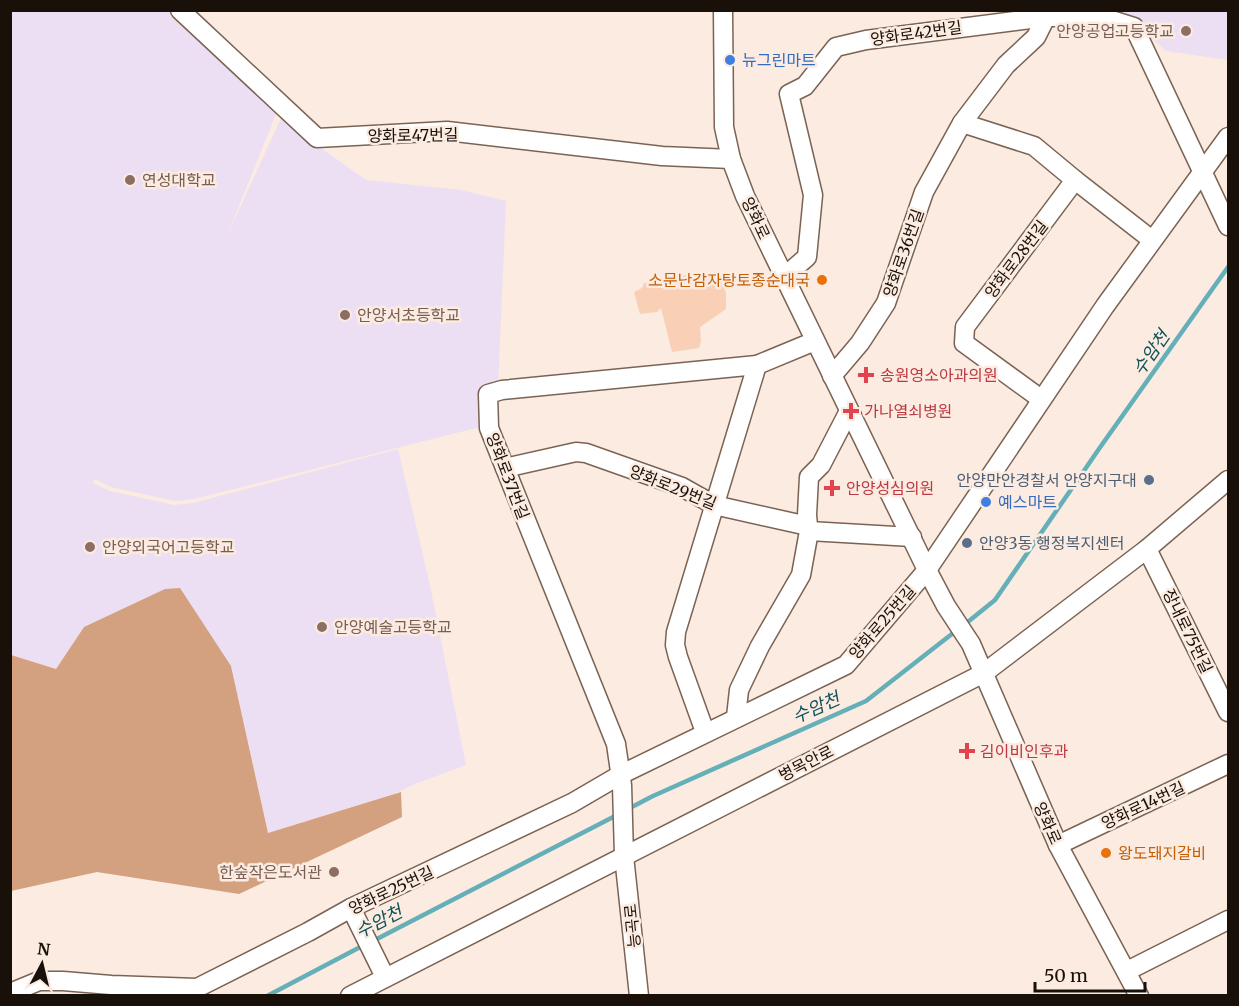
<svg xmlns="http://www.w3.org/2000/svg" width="1239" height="1006" font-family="Merriweather,'Noto Sans KR',serif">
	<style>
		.education { fill: #ecdff3 }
		.green { fill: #f9d0b5 }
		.forest { fill: #d3a17f }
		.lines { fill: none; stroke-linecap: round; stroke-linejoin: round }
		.stream { stroke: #65afb8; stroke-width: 4.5 }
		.minor-casing { stroke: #7b6353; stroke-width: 21 }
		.minor { stroke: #fff; stroke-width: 18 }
		.education-dot { fill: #8d6e63; stroke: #fbebe0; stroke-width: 2 }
		.shop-dot { fill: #3f7fe0; stroke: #fbebe0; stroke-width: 2 }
		.food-dot { fill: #e8710a; stroke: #fbebe0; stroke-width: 2 }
		.health-dot { fill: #e0444e; stroke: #fbebe0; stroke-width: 2 }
		.service-dot { fill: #5c6f8a; stroke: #fbebe0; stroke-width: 2 }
		.labels { text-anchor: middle; stroke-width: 5; stroke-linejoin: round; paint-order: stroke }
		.education-label { font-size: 16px; fill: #785e54; stroke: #fbebe0; text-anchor: start }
		.street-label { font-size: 16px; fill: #19100a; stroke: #fbebe0 }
		.shop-label { font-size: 16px; fill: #366cbe; stroke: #fbebe0; text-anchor: start }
		.food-label { font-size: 16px; fill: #c56008; stroke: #fbebe0; text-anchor: end }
		.health-label { font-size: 16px; fill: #be3a42; stroke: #fbebe0; text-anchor: start }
		.service-label { font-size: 16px; fill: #4e5e75; stroke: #fbebe0; text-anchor: end }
		.water-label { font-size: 18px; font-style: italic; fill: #0e5158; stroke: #fbebe0 }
	</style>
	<rect width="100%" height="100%" fill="#fbebe0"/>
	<g class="education">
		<path d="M11,11H180L280,104L227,236L282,116L314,143L366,180L461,190L506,201L498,388L484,426L194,499L175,501L111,487L94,479L93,483L110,491L174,505L193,503L398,449L429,581L466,765L415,784L394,794L268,833L231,666L84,627L56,669L11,655Z"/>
		<path d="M1120,11H1228V60L1166,51Z"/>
	</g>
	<path class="green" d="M698,273L703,278L721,280L726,293V309L700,327L701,341L699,348L672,352L661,308L657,312L640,314L634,292L642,288L644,283Z"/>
	<path class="forest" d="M180,588L231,666L268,833L401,792L402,817L239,894L97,872L11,891V655L56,669L84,627L165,589Z"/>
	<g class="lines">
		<g class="stream">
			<path d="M964,625L995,600L1101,446L1228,267"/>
			<path d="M626,810L653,796L866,701L957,630"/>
			<path d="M373,941L619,814"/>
			<path d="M267,996L366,944"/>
		</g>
		<g class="minor-casing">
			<g id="minor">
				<path d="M180,10L317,138L447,131L662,156L731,159"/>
				<path d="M723,10L724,127L731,159L745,196L927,570L946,606L971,644L1058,845L1139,996"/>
				<path d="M962,123L1034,146L1075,180"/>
				<path d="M784,277L807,257L813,195L789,94L805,86L836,47L866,40L1046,17H1102L1134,27L1228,226"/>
				<path d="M832,376L860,343L886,303L924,192L962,123L1006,65L1036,37L1046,17"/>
				<path d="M1041,399L964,343L965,327L1075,180L1152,240"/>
				<path d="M505,468L576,452L586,453L682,487L714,505L808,526L809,531L912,537"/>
				<path d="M808,526L807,515L809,477L821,465L849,411"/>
				<path d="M1147,549L1228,712"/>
				<path d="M736,717L739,690L760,646L801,575L809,531"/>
				<path d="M705,732L678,657L675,645L676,632L757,365"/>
				<path d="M1058,845L1228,764"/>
				<path d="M351,908L385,977"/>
				<path d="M1127,971L1228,920"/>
				<path d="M10,993L39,981H63L111,985L197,988L308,932L351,908L572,803L620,775L846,665L927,570L1105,306L1228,137"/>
				<path d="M350,996L984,673L1147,549L1228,480"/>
				<path d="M639,996L624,856L622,785L616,744L489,428L488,394L502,390L757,365L815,341"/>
			</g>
		</g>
		<use href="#minor" class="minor"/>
	</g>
	<g class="education-dot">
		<circle cx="1186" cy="31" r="6"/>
		<circle cx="130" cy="180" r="6"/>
		<circle cx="345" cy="315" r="6"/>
		<circle cx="90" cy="547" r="6"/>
		<circle cx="322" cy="627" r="6"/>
		<circle cx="334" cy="872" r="6"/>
	</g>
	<g class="shop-dot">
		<circle cx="730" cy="60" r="6"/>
		<circle cx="986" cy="502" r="6"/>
	</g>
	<g class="food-dot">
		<circle cx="822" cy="280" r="6"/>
		<circle cx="1106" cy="853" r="6"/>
	</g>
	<g class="health-dot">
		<path d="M863 366h6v6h6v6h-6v6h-6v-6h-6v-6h6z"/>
		<path d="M848 402h6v6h6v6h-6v6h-6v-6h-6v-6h6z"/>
		<path d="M829 479h6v6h6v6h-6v6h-6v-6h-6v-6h6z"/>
		<path d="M964 742h6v6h6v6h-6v6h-6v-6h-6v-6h6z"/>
	</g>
	<g class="service-dot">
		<circle cx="1149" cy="480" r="6"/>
		<circle cx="967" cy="543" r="6"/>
	</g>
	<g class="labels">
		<g class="education-label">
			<text x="1174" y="37" text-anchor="end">안양공업고등학교</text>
			<text x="142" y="186">연성대학교</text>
			<text x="357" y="321">안양서초등학교</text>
			<text x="102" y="553">안양외국어고등학교</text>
			<text x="334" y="633">안양예술고등학교</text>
			<text x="322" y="878" text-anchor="end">한숲작은도서관</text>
		</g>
		<g class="street-label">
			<text transform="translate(916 33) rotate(-8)" y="6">양화로42번길</text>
			<text transform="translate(413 135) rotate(-1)" y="6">양화로47번길</text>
			<text transform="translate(756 218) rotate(65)" y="6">양화로</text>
			<text transform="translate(903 253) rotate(-71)" y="6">양화로36번길</text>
			<text transform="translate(1016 259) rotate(-53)" y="6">양화로28번길</text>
			<text transform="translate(508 476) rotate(69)" y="6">양화로37번길</text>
			<text transform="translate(673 487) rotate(22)" y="6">양화로29번길</text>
			<text transform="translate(882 622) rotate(-49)" y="6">양화로25번길</text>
			<text transform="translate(1188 631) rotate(64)" y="6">장내로75번길</text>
			<text transform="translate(806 763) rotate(-27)" y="6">병목안로</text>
			<text transform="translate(1143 805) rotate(-25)" y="6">양화로14번길</text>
			<text transform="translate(1048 823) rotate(66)" y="6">양화로</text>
			<text transform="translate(391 890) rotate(-25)" y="6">양화로25번길</text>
			<text transform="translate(632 926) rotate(-96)" y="6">능곡로</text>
		</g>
		<g class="shop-label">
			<text x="742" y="66">뉴그린마트</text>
			<text x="998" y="508">예스마트</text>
		</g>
		<g class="food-label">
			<text x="810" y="286">소문난감자탕토종순대국</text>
			<text x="1118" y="859" text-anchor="start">왕도돼지갈비</text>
		</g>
		<g class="health-label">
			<text x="880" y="381">송원영소아과의원</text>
			<text x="864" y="417">가나열쇠병원</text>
			<text x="846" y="494">안양성심의원</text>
			<text x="980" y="757">김이비인후과</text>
		</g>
		<g class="service-label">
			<text x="1137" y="486">안양만안경찰서 안양지구대</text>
			<text x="979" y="549" text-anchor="start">안양3동 행정복지센터</text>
		</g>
		<g class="water-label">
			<text transform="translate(1151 353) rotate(-55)" y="6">수암천</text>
			<text transform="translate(816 708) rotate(-24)" y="6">수암천</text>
			<text transform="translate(379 922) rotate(-27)" y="6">수암천</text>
		</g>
	</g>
	<rect width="1239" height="1006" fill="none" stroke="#19100a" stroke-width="24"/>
	<g transform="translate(42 964) rotate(7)" stroke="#fbebe0" stroke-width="4.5" paint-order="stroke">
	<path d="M0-4.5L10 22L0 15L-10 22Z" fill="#19100a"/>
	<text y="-9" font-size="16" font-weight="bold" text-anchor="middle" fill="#19100a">N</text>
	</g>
	<path d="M1035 982v9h110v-9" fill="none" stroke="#19100a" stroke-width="3"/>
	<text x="1044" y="982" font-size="18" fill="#19100a" stroke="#fbebe0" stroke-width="4.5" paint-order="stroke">50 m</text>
</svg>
